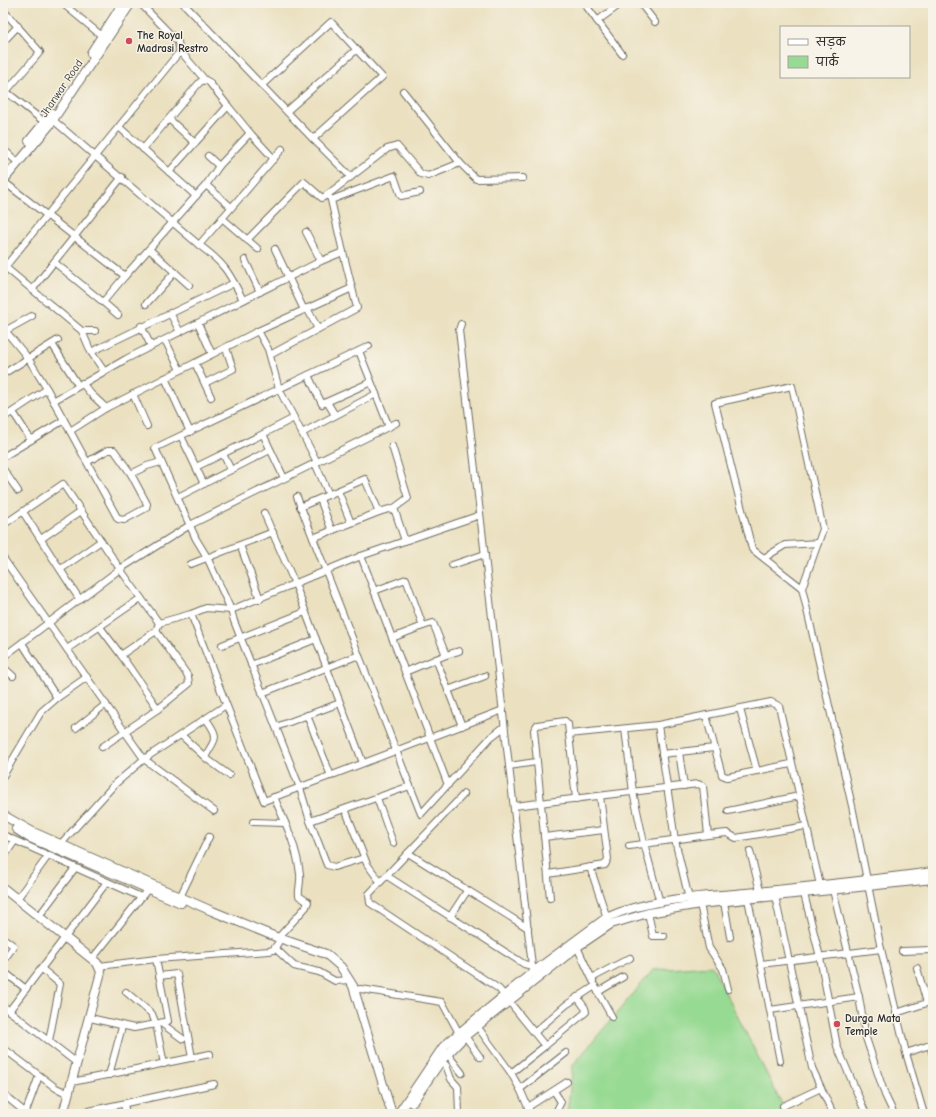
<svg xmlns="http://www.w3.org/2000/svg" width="936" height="1117" font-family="'Comic Neue','Playpen Sans Deva',sans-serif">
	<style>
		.green { fill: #97da93; stroke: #61825f }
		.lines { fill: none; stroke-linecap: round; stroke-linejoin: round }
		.street-casing { stroke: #6e6b60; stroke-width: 8 }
		.secondary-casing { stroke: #6e6b60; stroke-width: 10 }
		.street { stroke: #fff; stroke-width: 6 }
		.secondary { stroke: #fff; stroke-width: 8 }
		.poi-dot { fill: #d1495b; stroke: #f7f3e8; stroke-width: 1.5 }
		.labels { text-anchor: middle; stroke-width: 3; stroke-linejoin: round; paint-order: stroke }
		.poi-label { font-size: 11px; font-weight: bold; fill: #2b2b2b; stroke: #f7f3e8; text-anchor: start }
		.street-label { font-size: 11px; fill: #2b2b2b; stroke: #f7f3e8 }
	</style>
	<rect width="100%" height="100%" fill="#f7f3e8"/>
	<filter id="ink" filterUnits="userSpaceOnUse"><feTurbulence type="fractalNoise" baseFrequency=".025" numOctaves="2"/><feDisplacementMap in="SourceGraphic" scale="8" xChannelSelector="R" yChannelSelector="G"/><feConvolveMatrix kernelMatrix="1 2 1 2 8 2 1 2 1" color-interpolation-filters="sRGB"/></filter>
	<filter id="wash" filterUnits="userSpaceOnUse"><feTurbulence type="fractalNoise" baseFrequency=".012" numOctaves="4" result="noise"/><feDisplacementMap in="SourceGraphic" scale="16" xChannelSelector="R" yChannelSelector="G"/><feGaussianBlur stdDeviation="0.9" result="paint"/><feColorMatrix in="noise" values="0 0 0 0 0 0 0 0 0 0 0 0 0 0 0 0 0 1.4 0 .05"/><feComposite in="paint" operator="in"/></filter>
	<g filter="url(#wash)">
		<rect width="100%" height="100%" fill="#ebe1c1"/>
		<path class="green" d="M712,966L787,1114H567L573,1065L653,970Z"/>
	</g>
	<g filter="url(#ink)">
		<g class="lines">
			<g class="street-casing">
				<g id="street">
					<path d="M62,3L102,36"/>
					<path d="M140,3L178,42L180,53"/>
					<path d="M183,3L313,139L382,77L331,22L262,85"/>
					<path d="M584,3L622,54"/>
					<path d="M640,3L655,22"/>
					<path d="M3,10L40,52L3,95"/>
					<path d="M597,21L622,3"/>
					<path d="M3,42L18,26"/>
					<path d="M4,90L47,124"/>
					<path d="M403,91L460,163"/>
					<path d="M287,111L356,50"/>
					<path d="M169,119L195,143"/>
					<path d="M53,120L199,245"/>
					<path d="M119,127L196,196L206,185L231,207"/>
					<path d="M313,139L351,177"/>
					<path d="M3,149L14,159"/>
					<path d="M143,149L200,82L205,80L209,82L228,106"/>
					<path d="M208,156L219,166"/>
					<path d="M169,172L228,106L250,133"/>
					<path d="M122,177L54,262L103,302L125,276"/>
					<path d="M3,181L125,276L196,196"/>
					<path d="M206,185L219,166L250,133L274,159"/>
					<path d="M327,195L387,149L397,146L421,174L428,176L460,163L476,179L523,178"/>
					<path d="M222,218L258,249"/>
					<path d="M306,232L321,261"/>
					<path d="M247,240L304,182L322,198L327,195L329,197"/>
					<path d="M149,249L189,285"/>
					<path d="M275,249L304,310"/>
					<path d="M245,260L260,292"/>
					<path d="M32,290L54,262"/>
					<path d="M243,300C229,272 224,263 199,245L282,149"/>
					<path d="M103,302L118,315"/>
					<path d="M146,304L175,272"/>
					<path d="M307,308L318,329"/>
					<path d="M170,313L180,332"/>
					<path d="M198,323L212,354"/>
					<path d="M461,324L459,330L532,966L535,975"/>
					<path d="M141,326L151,346"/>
					<path d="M3,328L28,358L47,389"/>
					<path d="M82,331L5,267L177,55L182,53L205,80"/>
					<path d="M95,331H82L91,352L104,371"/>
					<path d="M3,332L32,316"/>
					<path d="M165,340L180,370"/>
					<path d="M52,344L78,385"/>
					<path d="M359,351L389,427"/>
					<path d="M91,352L234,283"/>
					<path d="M270,355L357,308L343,252"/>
					<path d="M195,363L211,397"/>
					<path d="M3,374L58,340"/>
					<path d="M308,375L322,404L371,382"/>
					<path d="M165,378L190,432"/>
					<path d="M82,383L91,394L106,408"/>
					<path d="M205,383L233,369L226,348"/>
					<path d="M792,386L823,529L802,588L752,549L715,403Z"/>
					<path d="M133,394L147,426"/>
					<path d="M53,401L126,359L321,261L343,252L331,200L394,176L401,196L420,192"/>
					<path d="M327,402L335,415"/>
					<path d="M13,412L31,440"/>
					<path d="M3,418L47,389L70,431"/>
					<path d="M302,433L376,394"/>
					<path d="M181,436L204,484"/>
					<path d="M392,446L408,498L393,509"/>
					<path d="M223,454L231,470"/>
					<path d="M3,457L64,420"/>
					<path d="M87,462L108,450H114L131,474L147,504L146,508L124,520L118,519L70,431L106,408L258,331"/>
					<path d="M317,462L279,389L268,349L258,331L352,288"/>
					<path d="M315,463L329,495"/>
					<path d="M196,467L263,434"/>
					<path d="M3,469L18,491"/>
					<path d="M131,474L147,466L161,462"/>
					<path d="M284,478L263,434L294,418"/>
					<path d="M338,491L351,523"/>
					<path d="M178,497L270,450"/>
					<path d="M297,497L410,786L310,821L300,788L234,621L231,610L207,557L196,539L155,448L369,346"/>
					<path d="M320,499L332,531"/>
					<path d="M300,507L365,479L379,512L313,538"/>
					<path d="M23,512L80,600"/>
					<path d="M379,512L389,509L395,511L405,541"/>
					<path d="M264,513L295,584L363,763"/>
					<path d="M480,515L361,556L231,610L206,608L191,614L264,801L503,710"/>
					<path d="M3,525L63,484L120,569L159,623L191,614"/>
					<path d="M41,539L81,511"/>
					<path d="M240,545L260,599"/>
					<path d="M361,556L448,785"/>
					<path d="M3,558L144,759L114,785L58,847"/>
					<path d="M764,558L785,545L818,543"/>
					<path d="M191,564L273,532"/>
					<path d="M452,565L485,554"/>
					<path d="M61,569L101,541"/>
					<path d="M802,588L852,806L881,949L906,1053L924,1114"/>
					<path d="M374,591L406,579L423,626L392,638"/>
					<path d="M100,627L121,655"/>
					<path d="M156,631L121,655L158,709"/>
					<path d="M22,643L57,698"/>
					<path d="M222,645L305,612"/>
					<path d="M67,649L141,598"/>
					<path d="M446,655L459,651"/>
					<path d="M3,657L120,569L190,525L396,423"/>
					<path d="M436,659L462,726"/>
					<path d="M251,665L316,639"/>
					<path d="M3,667L13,676"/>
					<path d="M405,672L446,655L433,623L423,626"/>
					<path d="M448,690L485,676"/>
					<path d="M262,693L359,655"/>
					<path d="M740,709L757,771"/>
					<path d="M307,715L331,776"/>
					<path d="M706,715L722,775L727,777L791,764"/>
					<path d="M658,725L771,702L779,706L820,885"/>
					<path d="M276,727L340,703"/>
					<path d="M76,728L106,704"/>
					<path d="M625,729L633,792L644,843L660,903"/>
					<path d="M181,735L207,759L229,775"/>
					<path d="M102,747L158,709L189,684L188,676L156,631L159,623"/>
					<path d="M679,752L684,786"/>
					<path d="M662,754L714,748"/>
					<path d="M205,757C216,737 220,738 206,719"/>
					<path d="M509,766L536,762"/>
					<path d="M3,776L41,712L57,698L87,677"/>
					<path d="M410,786L421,814L491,737L504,727"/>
					<path d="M464,794L369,894L370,903L499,989L545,1046L511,1073L477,1026"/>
					<path d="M274,797C285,822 297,847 300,874C301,882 298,889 299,896L308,902L306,907L278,938"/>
					<path d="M377,798L393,843"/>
					<path d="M576,799L569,734L658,725L675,840L689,899"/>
					<path d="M514,806L698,784L703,786L708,835L629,846"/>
					<path d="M345,809L367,864L378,879"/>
					<path d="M214,811L144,759L226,705"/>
					<path d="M728,811L799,796"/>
					<path d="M310,821L327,865L334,867L364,858"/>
					<path d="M253,822L285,823"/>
					<path d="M3,835L141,897"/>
					<path d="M708,835L727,833L736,838L806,826"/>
					<path d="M544,837L604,830"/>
					<path d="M750,851L760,891"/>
					<path d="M408,853L528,928"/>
					<path d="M3,858L14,842"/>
					<path d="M590,867L608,921"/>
					<path d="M548,874L605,865L608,859L600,796"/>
					<path d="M387,876L524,964L532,966"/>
					<path d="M833,890L859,997L866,1038L885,1095L894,1114"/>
					<path d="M804,894L820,957L837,1046L866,1114"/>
					<path d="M775,896L812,1068L833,1114"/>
					<path d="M180,897L209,837"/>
					<path d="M550,898L534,730L537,725L565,721L568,724L569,734"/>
					<path d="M17,899L48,856"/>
					<path d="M748,899L780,1061"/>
					<path d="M724,902L730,937"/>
					<path d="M700,904L709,948L723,969L728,989"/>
					<path d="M648,913L653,936H664"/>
					<path d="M39,916L75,868"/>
					<path d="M450,917L467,891"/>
					<path d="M3,938L14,946L3,961"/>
					<path d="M577,947L593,981"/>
					<path d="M275,948L294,966L319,972L335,981L349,980"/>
					<path d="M902,951L933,950"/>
					<path d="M92,959L148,889"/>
					<path d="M761,964L881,949"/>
					<path d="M99,966L156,959L269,951L273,950L278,943"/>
					<path d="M917,968L927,1003"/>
					<path d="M42,969L60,984L49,1041"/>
					<path d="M3,971L26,989"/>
					<path d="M159,976L177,974L192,1058"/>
					<path d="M592,978L630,958"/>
					<path d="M354,990L361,989L442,1002L459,1033"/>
					<path d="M126,992L152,1014L156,1024L168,1021L156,959"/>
					<path d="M598,992L612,1017"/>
					<path d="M3,1006L77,1063"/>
					<path d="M770,1010L859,997"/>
					<path d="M9,1011L107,882"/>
					<path d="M896,1013L933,1001"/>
					<path d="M90,1018L134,1028L156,1024L164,1064"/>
					<path d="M161,1023L183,1039"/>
					<path d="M535,1032L566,1005L595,986L598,992L623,977"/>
					<path d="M465,1036L480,1057"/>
					<path d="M930,1045L933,1055"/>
					<path d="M545,1046L586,1012L585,1008L577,997"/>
					<path d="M3,1048L56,1088L69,1094"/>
					<path d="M446,1052L462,1073"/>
					<path d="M906,1053L933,1044"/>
					<path d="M441,1061L446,1065L451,1079L458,1087L459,1113"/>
					<path d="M511,1073L520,1089"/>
					<path d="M109,1075L122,1027"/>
					<path d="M72,1082L210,1054"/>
					<path d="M554,1091L561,1102L555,1114"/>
					<path d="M3,1094L26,1113"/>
					<path d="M124,1104L126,1114"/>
					<path d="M783,1106L821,1088"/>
					<path d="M528,1107L567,1082"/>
					<path d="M25,1114L39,1076"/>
					<path d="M75,1114L214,1084"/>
					<path d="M531,1114L520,1089L566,1053"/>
				</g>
			</g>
			<g class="secondary-casing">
				<g id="secondary">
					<path d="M91,53L123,3"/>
					<path d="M29,141L52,113"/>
					<path d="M3,181L49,126L131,3"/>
					<path d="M3,815L33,832L212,911L276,937L326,954L341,967L353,986L392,1114"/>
					<path d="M16,829L28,837L181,903"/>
					<path d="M3,888L97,963L101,972L63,1114"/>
					<path d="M412,1103L441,1061L465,1036L577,947L611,924L648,913L700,904L933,879"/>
					<path d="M398,1114L443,1047L459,1033L533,972L606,918C648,898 700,897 746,893C808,887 871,880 933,872"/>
				</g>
			</g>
			<use href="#street" class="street"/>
			<use href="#secondary" class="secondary"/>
		</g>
	</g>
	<g class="poi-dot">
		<circle cx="129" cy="41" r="4"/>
		<circle cx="837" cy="1024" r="4"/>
	</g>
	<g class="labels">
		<g class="poi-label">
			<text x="137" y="39">The Royal<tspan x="137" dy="13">Madrasi Restro</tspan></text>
			<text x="845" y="1022">Durga Mata<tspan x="845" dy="13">Temple</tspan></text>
		</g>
		<g class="street-label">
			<text transform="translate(61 88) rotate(-56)" y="4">Jhanwar Road</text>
		</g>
	</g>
	<rect width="936" height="1117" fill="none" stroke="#f7f3e8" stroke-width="16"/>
	<rect x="780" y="26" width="130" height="52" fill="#f7f3e8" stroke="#a5a39c"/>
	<rect x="788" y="39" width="20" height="6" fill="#ffffff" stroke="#a5a39c"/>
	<text x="816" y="46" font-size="12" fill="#2b2b2b">सड़क</text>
	<rect x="788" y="56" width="20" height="12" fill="#97da93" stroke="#a5a39c"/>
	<text x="816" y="66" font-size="12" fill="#2b2b2b">पार्क</text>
</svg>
